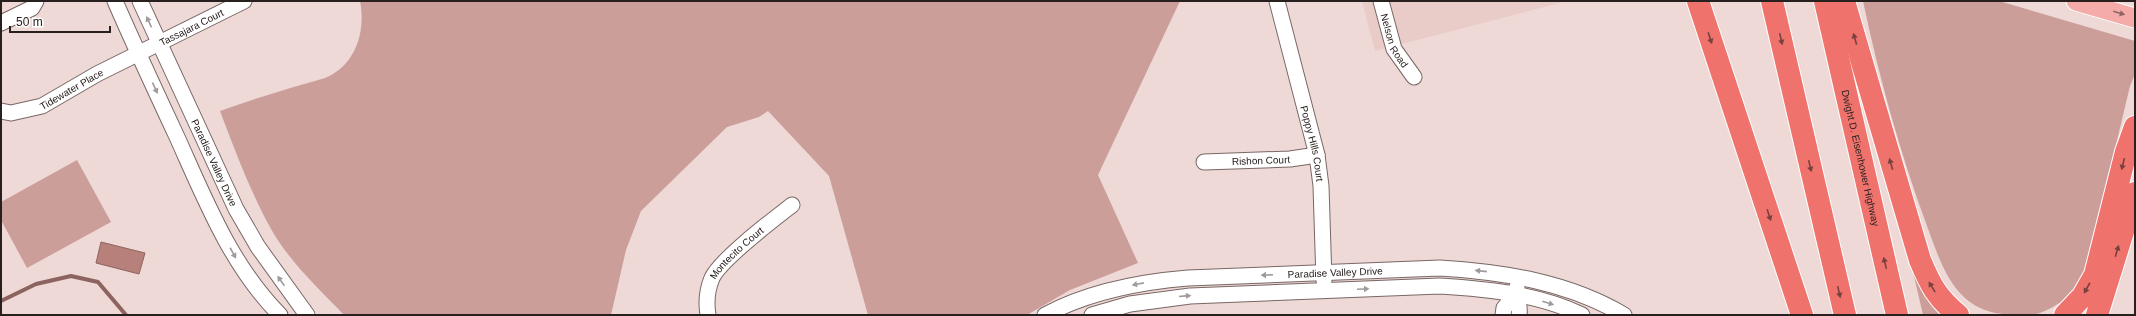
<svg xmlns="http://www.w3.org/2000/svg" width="2136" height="316" font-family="Helvetica,sans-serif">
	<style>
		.built { fill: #e9cbc8 }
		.green { fill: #cc9e9a }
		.water { fill: #b8807a; stroke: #8d635f }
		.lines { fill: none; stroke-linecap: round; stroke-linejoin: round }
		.stream { stroke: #8d635f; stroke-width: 4 }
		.minor-casing { stroke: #796765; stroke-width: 17 }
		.major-casing { stroke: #fff; stroke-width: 21 }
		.highway-casing { stroke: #fff; stroke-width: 24 }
		.minor { stroke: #fff; stroke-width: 15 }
		.major { stroke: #f5aba7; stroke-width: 19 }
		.highway { stroke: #ef736c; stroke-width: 22 }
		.oneway { fill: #8e6663 }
		.oneway2 { fill: #9e9b9a }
		.oneway3 { fill: #78413e }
		.labels { text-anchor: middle; stroke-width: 3; stroke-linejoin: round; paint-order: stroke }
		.street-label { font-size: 10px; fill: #28201f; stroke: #fff }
	</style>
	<rect width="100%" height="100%" fill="#eed9d6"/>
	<path class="built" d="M1362,1H1567L1375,51Z"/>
	<g class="green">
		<path d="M360,1H1180L1098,175L1138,263L1070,290L1027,315H868L829,176L768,111L759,117L727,127L641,211L626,250L611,315H344C318,288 289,261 271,229C250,191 235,151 220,111C242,103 264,96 287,89C299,85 313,82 325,78C356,65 366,31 360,1Z"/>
		<path d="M1863,1H1999L2135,41V74L2130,86L2089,258C2087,266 2085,275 2082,282C2075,295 2045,315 2030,315C2005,315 1984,315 1965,298C1945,280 1936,250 1927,226C1900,153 1879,77 1863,1Z"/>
		<path d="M77,160L111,222L27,268L1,220V202Z"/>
		<path d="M1913,272L1930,297L1948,315H1923Z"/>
	</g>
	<path class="water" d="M101,242L145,253L139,274L96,263Z"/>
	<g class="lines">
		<path class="stream" d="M1,301L36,284L71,276L98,282L126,315"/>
		<g class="minor-casing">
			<g id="minor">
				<path d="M115,1C135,47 156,92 177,137C205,199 231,266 280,315"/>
				<path id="s1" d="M140,1L236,209L258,247L307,315"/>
				<path id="s2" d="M1277,1L1317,155L1321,186L1324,281"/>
				<path id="s3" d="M1381,1L1394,49L1414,77"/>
				<path d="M1,23L32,8L36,1"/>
				<path id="s4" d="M1,111L11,113L42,106L97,74L244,1"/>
				<path id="s5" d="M1204,162L1290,159L1317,155"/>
				<path d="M1517,287C1515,297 1521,305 1519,315"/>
				<path id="s6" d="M708,315C706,303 707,290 712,278C721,259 774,219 792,205"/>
				<path id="s7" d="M1045,315C1088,292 1139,282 1188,278L1440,268C1504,272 1568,282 1624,315"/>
				<path d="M1092,315L1130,304L1190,296L1440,286C1488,289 1539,294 1582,315"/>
				<path d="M1503,315L1504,308L1516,294"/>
			</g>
		</g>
		<g class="major-casing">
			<path id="major" d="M2076,1L2135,18"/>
		</g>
		<g class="highway-casing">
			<g id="highway">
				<path d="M1698,1L1802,315"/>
				<path d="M1772,1L1845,315"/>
				<path id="s8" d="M1825,1L1897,315"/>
				<path d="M1844,1L1920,260C1930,284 1937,298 1958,315"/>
				<path d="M2065,315L2083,296L2095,275L2126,152L2135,127"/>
				<path d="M2097,315L2135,193"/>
			</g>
		</g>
		<use href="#minor" class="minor"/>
		<use href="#major" class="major"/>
		<use href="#highway" class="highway"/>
	</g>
	<defs><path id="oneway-solid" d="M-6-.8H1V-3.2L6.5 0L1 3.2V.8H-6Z"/></defs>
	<use class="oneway" href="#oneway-solid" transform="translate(2119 13) rotate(16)"/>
	<g class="oneway2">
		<use href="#oneway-solid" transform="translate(149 22) rotate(-115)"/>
		<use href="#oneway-solid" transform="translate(155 88) rotate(65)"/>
		<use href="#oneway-solid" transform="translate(233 253) rotate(61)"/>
		<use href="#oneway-solid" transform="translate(1481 271) rotate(-174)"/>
		<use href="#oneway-solid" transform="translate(1267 275) rotate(178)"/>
		<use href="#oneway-solid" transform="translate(281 281) rotate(-125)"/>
		<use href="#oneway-solid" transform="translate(1138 284) rotate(169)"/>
		<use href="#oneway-solid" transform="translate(1363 289) rotate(-2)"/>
		<use href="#oneway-solid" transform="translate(1185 296) rotate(-5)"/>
		<use href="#oneway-solid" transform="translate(1548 303) rotate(18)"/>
	</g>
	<g class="oneway3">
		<use href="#oneway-solid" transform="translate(1710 38) rotate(72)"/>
		<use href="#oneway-solid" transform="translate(1781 39) rotate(77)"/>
		<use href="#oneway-solid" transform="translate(1855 39) rotate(-106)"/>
		<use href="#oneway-solid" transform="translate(1891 164) rotate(-106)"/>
		<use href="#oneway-solid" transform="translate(2123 164) rotate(104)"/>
		<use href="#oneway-solid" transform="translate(1810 166) rotate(77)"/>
		<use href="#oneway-solid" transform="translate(1769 215) rotate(72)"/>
		<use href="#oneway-solid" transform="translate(2117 251) rotate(-74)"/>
		<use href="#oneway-solid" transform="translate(1885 263) rotate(-103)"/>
		<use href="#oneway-solid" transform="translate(1932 287) rotate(-122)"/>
		<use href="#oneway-solid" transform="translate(2087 288) rotate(119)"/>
		<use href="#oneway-solid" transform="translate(1839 292) rotate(77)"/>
	</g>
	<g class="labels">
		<g class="street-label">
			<text dy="4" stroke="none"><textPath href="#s4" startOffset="211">Tassajara Court</textPath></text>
			<text dy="4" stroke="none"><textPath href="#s3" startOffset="42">Nelson Road</textPath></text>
			<text dy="4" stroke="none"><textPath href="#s4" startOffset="76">Tidewater Place</textPath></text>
			<text dy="4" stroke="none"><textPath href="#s2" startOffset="147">Poppy Hills Court</textPath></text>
			<text dy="4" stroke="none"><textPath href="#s8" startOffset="161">Dwight D. Eisenhower Highway</textPath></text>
			<text dy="4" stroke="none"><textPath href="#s5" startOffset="57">Rishon Court</textPath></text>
			<text dy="4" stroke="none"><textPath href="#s1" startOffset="178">Paradise Valley Drive</textPath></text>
			<text dy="4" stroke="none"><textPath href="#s6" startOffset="73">Montecito Court</textPath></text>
			<text dy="4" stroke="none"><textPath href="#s7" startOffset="296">Paradise Valley Drive</textPath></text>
		</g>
	</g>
	<rect width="2136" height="316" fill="none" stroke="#28201f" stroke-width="4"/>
	<path d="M10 26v6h100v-6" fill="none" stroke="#28201f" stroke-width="2"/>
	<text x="16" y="26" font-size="12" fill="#28201f" stroke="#ffffff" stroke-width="3" paint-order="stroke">50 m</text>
</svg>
